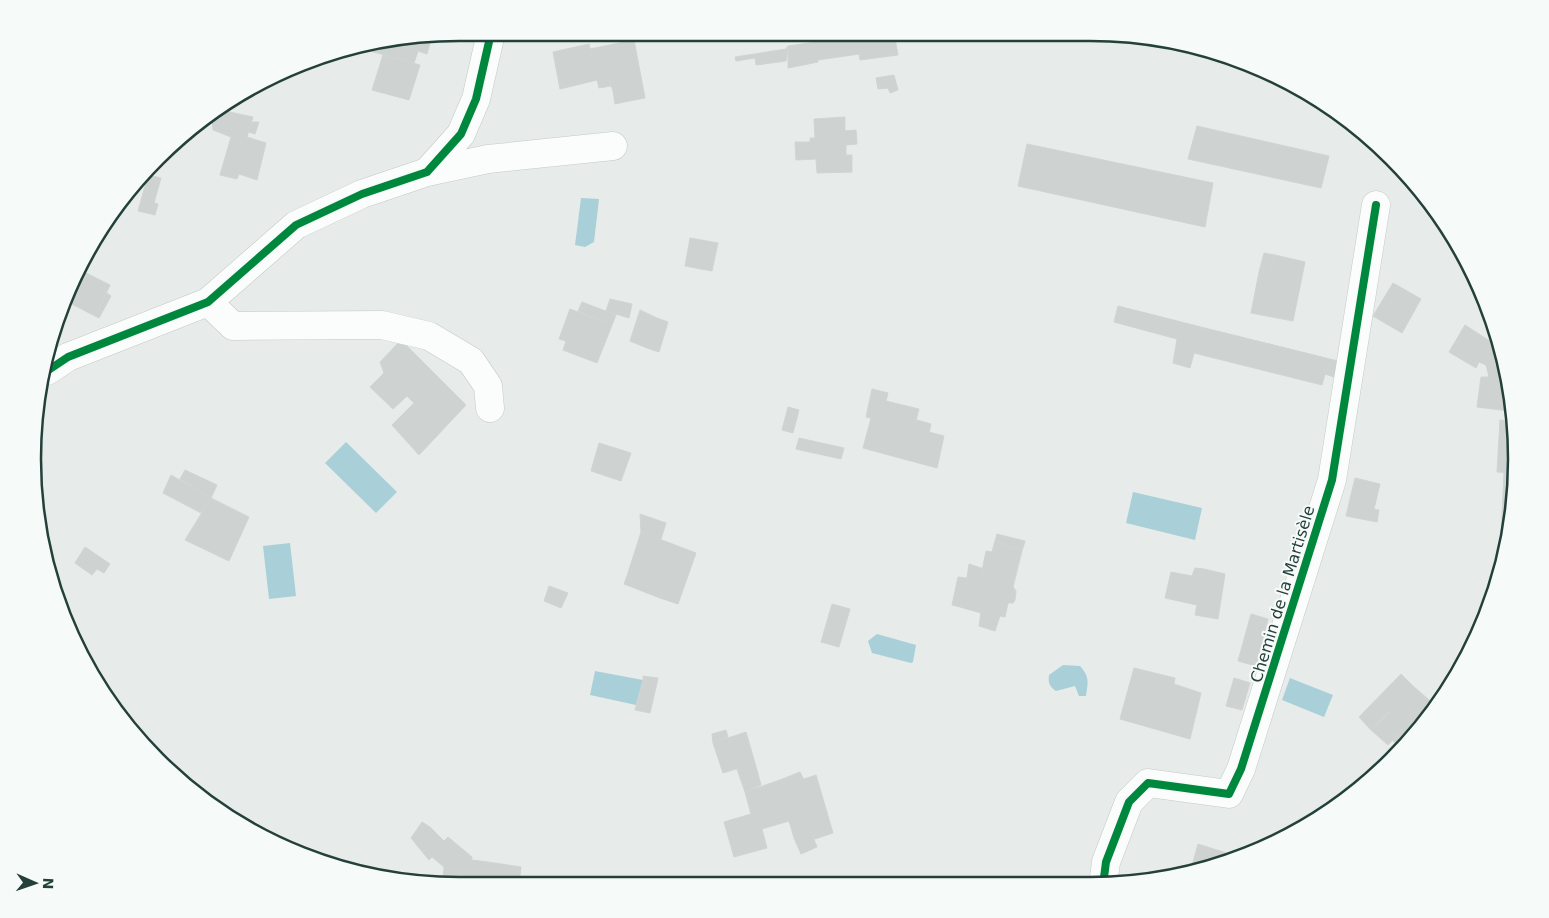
<svg xmlns="http://www.w3.org/2000/svg" width="1549" height="918" font-family="'DejaVu Sans',sans-serif">
	<style>
		.water { fill: #a9cfd9 }
		.building { fill: #ced3d1; stroke: #d0d5d3 }
		.lines { fill: none; stroke-linecap: round; stroke-linejoin: round }
		.minor-casing { stroke: #c4c9c7; stroke-width: 29 }
		.minor { stroke: #fbfcfc; stroke-width: 28 }
		.cycleway-casing { stroke: #f6faf8; stroke-width: 11 }
		.cycleway { stroke: #00873e; stroke-width: 8 }
		.labels { text-anchor: middle; stroke-width: 4; stroke-linejoin: round; paint-order: stroke }
		.street-label { font-size: 16px; fill: #24403b; stroke: #f6faf8 }
		.rim { fill: none; stroke: #24403b; stroke-width: 2.5 }
	</style>
	<rect width="100%" height="100%" fill="#e7ecea"/>
	<g class="water">
		<path d="M581,198L599,199L594,242L585,247L575,245Z"/>
		<path d="M346,442L397,492L376,513L325,463Z"/>
		<path d="M1133,492L1202,508L1195,540L1126,523Z"/>
		<path d="M290,543L296,596L269,599L263,546Z"/>
		<path d="M877,634L916,645L913,662L911,663L872,653L868,641Z"/>
		<path d="M1063,665L1080,666C1090,677 1088,683 1086,696H1079L1075,686L1056,691C1049,686 1048,683 1049,675Z"/>
		<path d="M595,671L643,680L636,705L590,695Z"/>
		<path d="M1290,678L1333,695L1324,717L1282,700Z"/>
	</g>
	<g class="building">
		<path d="M877,33L878,41L895,39L898,55L860,60L859,54L818,60V62L788,68V46Z"/>
		<path d="M426,38L431,39L427,54L400,45L396,58L370,51L371,47Z"/>
		<path d="M634,40L645,98L629,101L626,90L613,91L609,78L597,80L590,49Z"/>
		<path d="M589,44L597,80L560,89L553,52Z"/>
		<path d="M400,45L418,51L414,63L396,58Z"/>
		<path d="M788,46L786,61L756,65L755,58L736,61L735,57L786,49Z"/>
		<path d="M383,55L420,65L409,100L372,90Z"/>
		<path d="M894,75L898,90L890,93L888,88L878,89L876,78Z"/>
		<path d="M609,78L611,86L599,88L597,80Z"/>
		<path d="M626,90L629,101L615,104L613,91Z"/>
		<path d="M225,111L253,117L247,137L266,143L257,180L239,174L237,179L220,175L231,137L213,130L212,119L217,113Z"/>
		<path d="M845,117V131L856,130L857,144L846,145V155H852V172L817,173L816,159L796,160L795,142H810V138H815L814,119Z"/>
		<path d="M252,122H259L255,134L249,132Z"/>
		<path d="M1197,126L1329,156L1321,188L1188,159Z"/>
		<path d="M1027,144L1213,183L1205,227L1018,186Z"/>
		<path d="M148,175L161,178L154,203L158,204L155,215L138,211Z"/>
		<path d="M690,238L718,243L712,271L685,266Z"/>
		<path d="M1264,253L1275,255L1270,275L1259,272Z"/>
		<path d="M1275,255L1305,262L1293,321L1251,313L1259,272L1270,275Z"/>
		<path d="M82,271L110,285L95,316L66,301Z"/>
		<path d="M1393,283L1421,299L1402,333L1373,316Z"/>
		<path d="M107,293L111,296L99,318L95,316Z"/>
		<path d="M610,299L632,304L629,318L606,311Z"/>
		<path d="M582,302L616,315L612,325L578,311Z"/>
		<path d="M1118,306L1201,327L1190,368L1173,363L1177,339L1114,322Z"/>
		<path d="M570,309L612,325L597,363L563,350L566,341L559,339Z"/>
		<path d="M640,310L657,318L647,348L630,341Z"/>
		<path d="M657,318L668,322L659,352L647,348Z"/>
		<path d="M1465,325L1499,347L1508,376L1509,411L1477,407L1481,377H1489L1486,365L1479,362L1476,368L1449,352Z"/>
		<path d="M1201,327L1338,361L1334,377L1325,374L1322,385L1194,353Z"/>
		<path d="M401,340L466,405L419,455L392,425L414,403L407,396L393,409L370,387L384,373L380,362Z"/>
		<path d="M872,389L888,393L886,401L919,409L914,428L944,436L937,468L874,451L880,420L866,417Z"/>
		<path d="M788,407L799,410L793,433L782,430Z"/>
		<path d="M871,418L880,420L874,451L863,448Z"/>
		<path d="M917,420L931,424L929,433L914,428Z"/>
		<path d="M1500,420L1513,421L1516,459L1515,473L1497,472Z"/>
		<path d="M799,438L844,448L841,459L796,449Z"/>
		<path d="M599,443L631,453L621,481L591,471Z"/>
		<path d="M185,470L217,485L211,498L180,479Z"/>
		<path d="M1504,472L1515,473L1509,537H1501Z"/>
		<path d="M171,475L211,498L201,513L163,493Z"/>
		<path d="M1355,478L1380,484L1374,509L1379,510L1377,522L1346,516Z"/>
		<path d="M211,498L249,517L229,561L185,540Z"/>
		<path d="M640,514L666,523L661,539L641,532Z"/>
		<path d="M641,532L696,553L678,604L660,598L663,589L627,576Z"/>
		<path d="M997,534L1025,541L1022,551L995,541Z"/>
		<path d="M995,541L999,543L984,589L1015,600L1013,603H1008L1005,617L1000,616L995,631L979,626L981,613L960,607L967,578L980,581L986,551L992,552Z"/>
		<path d="M999,543L1022,551L1013,587L1016,591L1015,600L984,589Z"/>
		<path d="M85,547L110,564L104,573L97,569L92,575L75,563Z"/>
		<path d="M969,564L984,569L980,581L967,578Z"/>
		<path d="M1195,568L1204,569L1197,605L1165,598L1171,572L1192,576Z"/>
		<path d="M1204,569L1225,574L1218,619L1195,615Z"/>
		<path d="M627,576L663,589L660,598L624,584Z"/>
		<path d="M958,577L967,578L960,607L952,605Z"/>
		<path d="M549,586L568,593L561,608L544,601Z"/>
		<path d="M832,604L850,609L839,647L821,642Z"/>
		<path d="M1251,614L1268,619L1256,666L1238,661Z"/>
		<path d="M1134,668L1175,678L1174,684L1201,693L1190,739L1120,719Z"/>
		<path d="M1401,674L1413,686L1371,730L1359,717Z"/>
		<path d="M643,676L658,678L657,683L643,680Z"/>
		<path d="M1234,678L1250,683L1242,710L1226,706Z"/>
		<path d="M643,680L657,683L650,713L635,710Z"/>
		<path d="M1413,686L1436,706L1407,739L1401,733L1396,737L1380,722Z"/>
		<path d="M1380,722L1396,737L1388,745L1371,730Z"/>
		<path d="M726,730L728,737L713,743L712,734Z"/>
		<path d="M746,732L755,763L723,773L713,743Z"/>
		<path d="M1401,733L1407,739L1400,747L1393,741Z"/>
		<path d="M755,763L761,785L745,792L737,769Z"/>
		<path d="M800,772L804,780L783,786L780,780Z"/>
		<path d="M816,775L833,833L815,839L811,832L794,838L789,821L762,829L767,848L734,857L724,822L751,814L745,792L780,780L783,786Z"/>
		<path d="M422,822L430,827L424,854L411,838Z"/>
		<path d="M430,827L444,841L448,837L472,857L471,863L488,867V862L521,867L519,885L443,879L444,867L432,857L429,860L424,854Z"/>
		<path d="M811,832L817,847L801,854L794,838Z"/>
		<path d="M1198,844L1236,856L1201,871L1190,873Z"/>
		<path d="M472,860L488,862V867L471,863Z"/>
		<path d="M443,879L515,885H455V882Z"/>
	</g>
	<g class="lines">
		<g class="minor-casing">
			<g id="minor">
				<path d="M427,172L488,159L613,146"/>
				<path d="M208,302L233,326L382,325L429,336L471,361L488,386L490,408"/>
				<path d="M47,371L68,357L208,302L296,225L362,194L427,172L461,134L476,99L491,33"/>
				<path d="M1103,885L1106,862L1129,802L1148,783L1229,794L1241,769L1332,480L1376,205"/>
			</g>
		</g>
		<use href="#minor" class="minor"/>
		<g class="cycleway-casing">
			<g id="cycleway">
				<path d="M47,371L68,357L208,302L296,225L362,194L427,172L461,134L476,99L491,33"/>
				<path d="M1103,885L1106,862L1129,802L1148,783L1229,794L1241,769L1332,480L1376,205"/>
			</g>
		</g>
		<use href="#cycleway" class="cycleway"/>
	</g>
	<g class="labels">
		<g class="street-label">
			<text transform="translate(1282 594) rotate(-73)" y="6">Chemin de la Martisèle</text>
		</g>
	</g>
	<path d="M0 0H1549V918H0ZM459 41H1090A418 418 0 0 1 1508 459V459A418 418 0 0 1 1090 877H459A418 418 0 0 1 41 459V459A418 418 0 0 1 459 41Z" fill="#f6faf8" fill-rule="evenodd"/>
	<path class="rim" d="M459 41H1090A418 418 0 0 1 1508 459V459A418 418 0 0 1 1090 877H459A418 418 0 0 1 41 459V459A418 418 0 0 1 459 41Z"/>
	<g transform="translate(35 883) rotate(92)" stroke="#f6faf8" stroke-width="4" paint-order="stroke">
	<path d="M0-4L9 19L0 12L-9 19Z" fill="#24403b"/>
	<text y="-8" font-size="14" font-weight="bold" text-anchor="middle" fill="#24403b">N</text>
	</g>
</svg>
